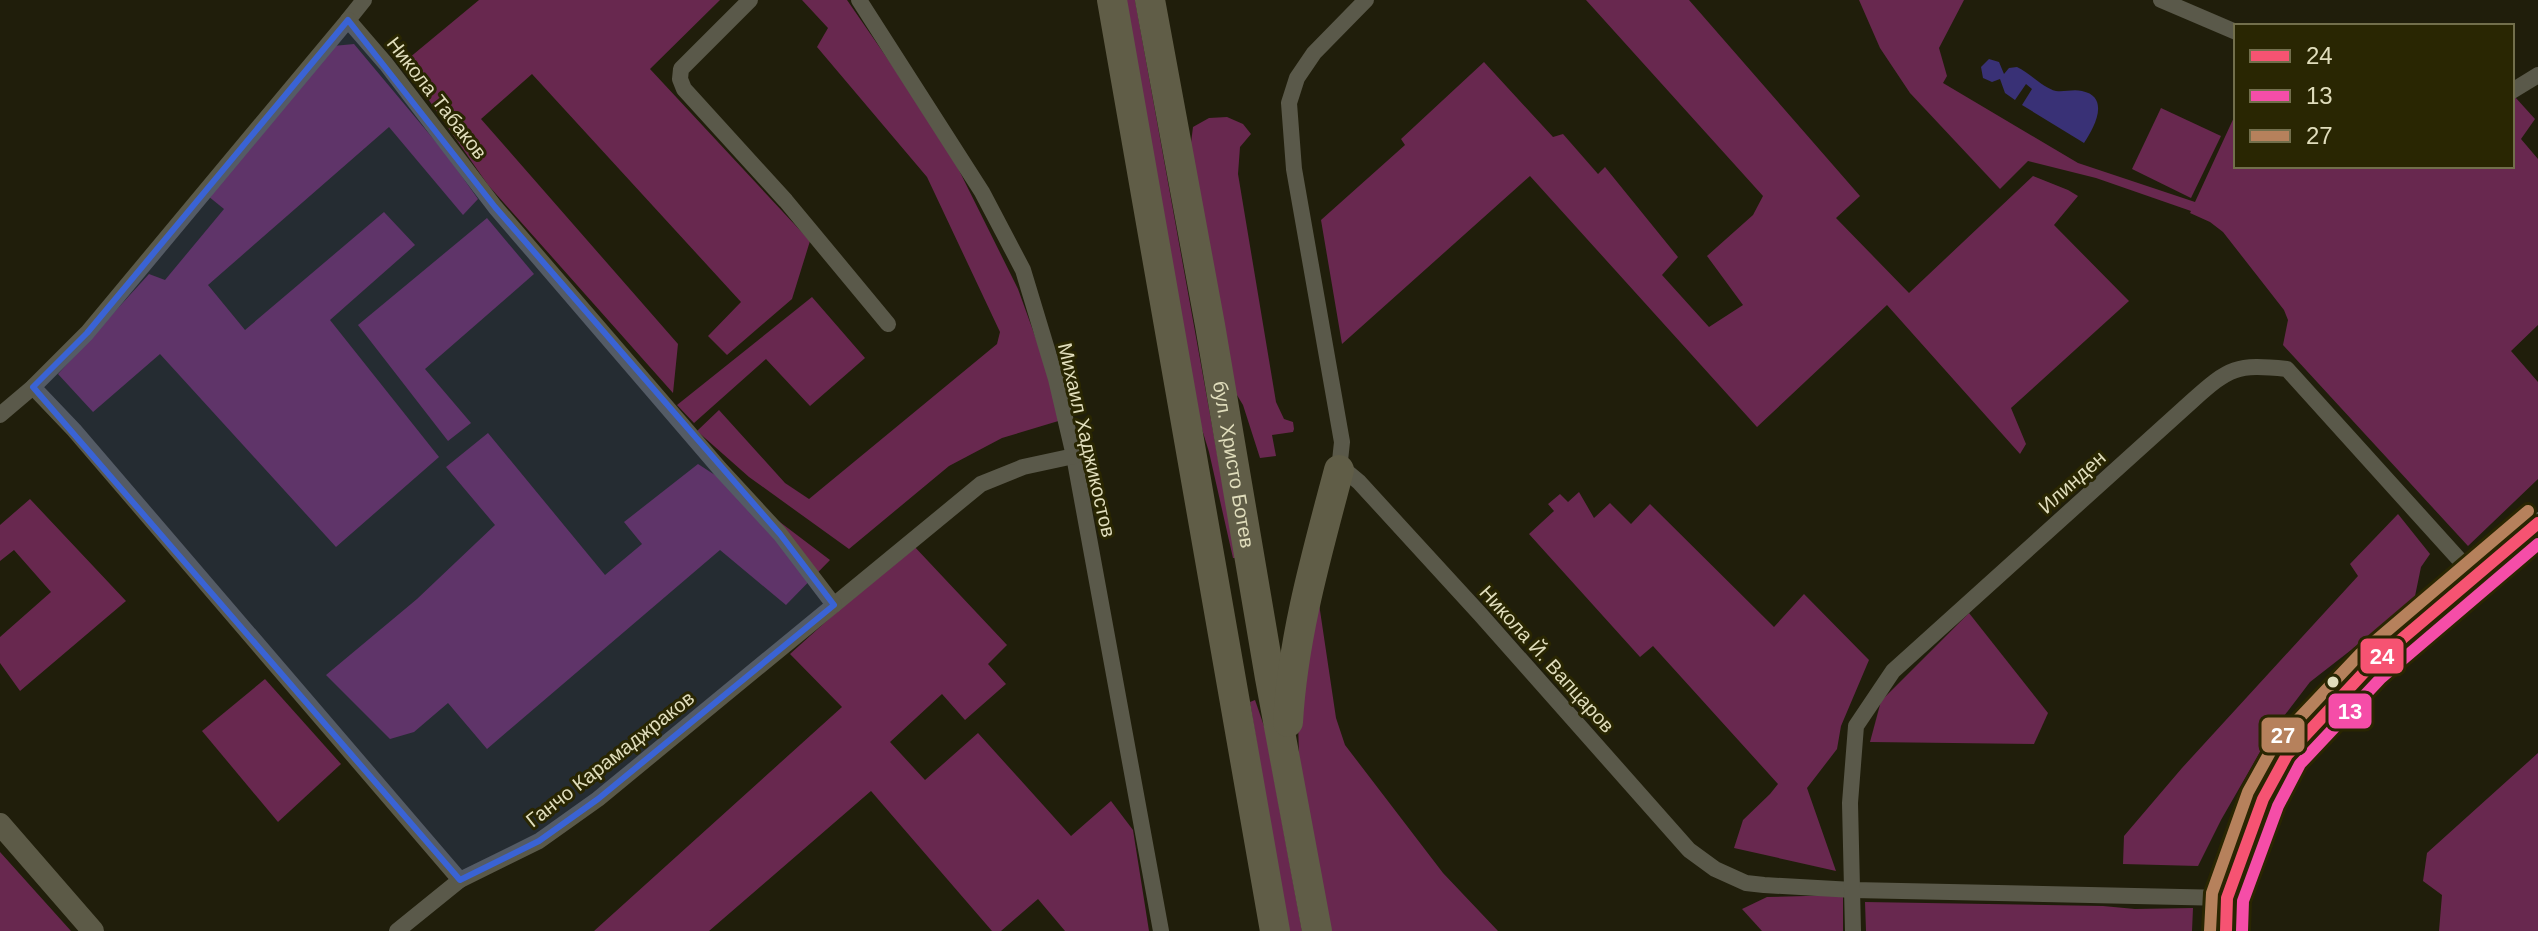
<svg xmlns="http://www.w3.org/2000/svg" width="2538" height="931" font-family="Helvetica,sans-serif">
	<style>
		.green { fill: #68284f }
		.water { fill: #393176 }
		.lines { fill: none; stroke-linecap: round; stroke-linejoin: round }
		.street { stroke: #5a594a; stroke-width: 16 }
		.secondary { stroke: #5c5a47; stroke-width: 22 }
		.highway { stroke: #605d47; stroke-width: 30 }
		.bus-1-casing { stroke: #292602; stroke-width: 18 }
		.bus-2-casing { stroke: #292602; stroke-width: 18 }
		.bus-3-casing { stroke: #292602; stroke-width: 18 }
		.bus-1 { stroke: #f65372; stroke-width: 12 }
		.bus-2 { stroke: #f54da8; stroke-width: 12 }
		.bus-3 { stroke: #b6815c; stroke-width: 12 }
		.marked { fill: #3a63d4; fill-opacity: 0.2; stroke: #3a63d4; stroke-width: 6; stroke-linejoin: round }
		.bus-dot { fill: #e0ddbc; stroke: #292602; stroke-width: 3 }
		.labels { text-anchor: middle; stroke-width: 6; stroke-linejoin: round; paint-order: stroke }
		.street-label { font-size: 20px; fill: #e0ddbc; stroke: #292602 }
		.line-badge { stroke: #292602; stroke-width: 3 }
		.badge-label { font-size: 22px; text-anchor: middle; font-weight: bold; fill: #fff }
	</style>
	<rect width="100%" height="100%" fill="#201e0b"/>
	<g class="green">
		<path d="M479,0H720L650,69L810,241L792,299L727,355L708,336L741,302L532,74L481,119L678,344L673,393L488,185L403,63Z"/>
		<path d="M802,0H847L945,142L1018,289L1065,419L1002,438L949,466L849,549L749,477L697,431L719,410L785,483L809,499L997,344L1000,332L927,177L817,47L828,28Z"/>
		<path d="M1123,0H1135L1236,558H1233L1209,452L1197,413Z"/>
		<path d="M1586,0H1689L1860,196L1836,218L1909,293L2033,176L2068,190L2078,196L2054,225L2129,301L2011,408L2026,444L2020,454L1887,305L1757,427L1530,176L1342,344L1321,220L1405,145L1401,139L1484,62L1553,137L1563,134L1598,174L1605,167L1678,257L1662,275L1709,327L1743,305L1707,256L1753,215L1763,196Z"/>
		<path d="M1859,0H1964L1939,48L1947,76L1943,83L2078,163L2195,202L2236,113V166H2512V99L2515,97L2535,119L2521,139L2538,159V325L2511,351L2538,382V479L2468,546L2283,345L2288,320L2284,310L2223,232L2210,222L2190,213L2191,211L2096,178L2028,161L2000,189L1910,93L1880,48Z"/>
		<path d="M354,44L446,154L478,199L463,215L389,127L208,285L245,330L384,212L415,245L330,320L439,457L336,547L160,354L93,412L58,374L149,274L165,280L224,209L208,196L333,46Z"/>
		<path d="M2161,108L2221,136L2191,198L2132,169Z"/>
		<path d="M1227,117L1243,124L1251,134L1240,147L1238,174L1276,402L1284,419L1293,422L1294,429L1293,432L1272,435L1276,456L1260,458L1243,405L1229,382L1190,151L1193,127L1209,118Z"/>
		<path d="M487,218L534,274L425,369L471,423L448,441L358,325Z"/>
		<path d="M812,297L865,358L810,406L766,359L694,423L677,405Z"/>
		<path d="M488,433L605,575L642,544L624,522L698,464L735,488L830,560L786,605L720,550L487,749L448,703L414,732L390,739L326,675L417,599L495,525L446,467Z"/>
		<path d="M1579,492L1594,518L1610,503L1631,524L1650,504L1774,627L1804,594L1869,660L1841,726L1837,749L1807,788L1836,871L1734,848L1743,820L1770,794L1778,784L1653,646L1640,657L1529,534L1554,511L1548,504L1560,494L1568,502Z"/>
		<path d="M30,499L126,601L20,691L0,663V637L51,592L14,550L0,561V525Z"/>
		<path d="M2398,514L2430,554L2421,567L2414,601L2310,682L2271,733L2221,820L2198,866L2123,864L2124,836L2182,768L2358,576L2350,564Z"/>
		<path d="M912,544L1007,645L988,664L1006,684L965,720L942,694L890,742L925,780L978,733L1071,836L1111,801L1133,830L1149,931H1065L1038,899L1001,931H992L871,791L709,931H594L842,707L790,654Z"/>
		<path d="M1318,597L1336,718L1345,745L1443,873L1498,931H1330L1299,757L1297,684Z"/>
		<path d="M1969,613L2048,713L2034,744L1870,742L1881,701Z"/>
		<path d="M265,679L341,764L278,822L202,731Z"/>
		<path d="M1255,700L1265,729L1302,931H1287L1250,702Z"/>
		<path d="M2538,753V931H2439L2442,895L2423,881L2427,853Z"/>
		<path d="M0,852L62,921L71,931H0Z"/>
		<path d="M1843,895V931H1762L1742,909L1767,897Z"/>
		<path d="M1865,902L2103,906L2135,909L2193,908L2192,931H1866Z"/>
	</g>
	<path class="water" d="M1989,59L1999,62L2004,74L2009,68L2017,67C2030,73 2043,88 2056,91C2065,92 2073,89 2082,91C2111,97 2094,128 2084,143L2022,105L2032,89L2026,84L2015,100L2005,93L2000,79L1992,82L1983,78L1981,67Z"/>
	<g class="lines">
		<g class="street">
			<path d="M750,0L681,69L680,79L684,89L786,201L888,324"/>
			<path d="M859,0L982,192L1023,270L1056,379L1074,456L1161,931"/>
			<path d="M1366,0L1314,53L1297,78L1289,103L1294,169L1342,442L1339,470L1347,472L1359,482L1480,614L1689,850L1715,869L1746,883L1764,885L1853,890L2227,898"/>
			<path d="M2161,0L2236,32"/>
			<path d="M348,20L364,0"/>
			<path d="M2512,91L2538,75"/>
			<path d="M33,387L74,430L460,880L539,841L598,799L981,484L1023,467L1074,456"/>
			<path d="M0,415L33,387L87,333L348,20L386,64L495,207L720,469L780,534L834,605"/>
			<path d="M397,931L460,880"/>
			<path d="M1853,931L1850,803L1856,726L1893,671L2192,401C2230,367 2236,364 2287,369L2475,577"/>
		</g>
		<g class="secondary">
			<path d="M0,824L93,931"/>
			<path d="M2226,931L2227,898L2263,799L2287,755L2370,666L2538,523"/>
		</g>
		<g class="highway">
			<path d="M1112,0L1275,931"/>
			<path id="s1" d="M1150,0L1210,325L1270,678L1317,931"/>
			<path d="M1288,722C1293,636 1317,553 1339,470"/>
		</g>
		<g class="bus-1-casing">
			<path id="bus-1" d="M2226,931L2227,898L2263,799L2287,755L2370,666L2538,523"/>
		</g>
		<g class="bus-2-casing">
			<path id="bus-2" d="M2242,931L2243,901L2278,806L2300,764L2381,678L2538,544"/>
		</g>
		<g class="bus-3-casing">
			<path id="bus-3" d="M2210,931L2212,893L2248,792L2274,745L2360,654L2528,511"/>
		</g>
		<use href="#bus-1" class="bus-1"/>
		<use href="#bus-2" class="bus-2"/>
		<use href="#bus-3" class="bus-3"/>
	</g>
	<path class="marked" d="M348,20L495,207L780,534L834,605L598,799L539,841L460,880L33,387L87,333Z"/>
	<circle class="bus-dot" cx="2333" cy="682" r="7"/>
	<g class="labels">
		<g class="street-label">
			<text transform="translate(437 98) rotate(52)" y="7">Никола Табаков</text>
			<text transform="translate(1087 440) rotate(77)" y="7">Михаил Хаджикостов</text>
			<text dy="7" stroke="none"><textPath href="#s1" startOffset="472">бул. Христо Ботев</textPath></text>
			<text transform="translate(2072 482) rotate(-42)" y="7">Илинден</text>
			<text transform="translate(1547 659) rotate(48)" y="7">Никола Й. Вапцаров</text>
			<text transform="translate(610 759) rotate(-38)" y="7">Ганчо Карамаджраков</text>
		</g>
	</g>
	<g class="line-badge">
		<rect x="2359" y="637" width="46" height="38" rx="8" fill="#f65372"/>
		<rect x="2327" y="692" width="46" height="38" rx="8" fill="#f54da8"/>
		<rect x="2260" y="716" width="46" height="38" rx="8" fill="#b6815c"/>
	</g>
	<g class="badge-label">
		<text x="2382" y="664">24</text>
		<text x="2350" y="719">13</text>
		<text x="2283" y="743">27</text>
	</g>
	<rect x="2234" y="24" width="280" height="144" fill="#292602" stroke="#726f4c" stroke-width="2"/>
	<rect x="2250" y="50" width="40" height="12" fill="#f65372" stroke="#726f4c" stroke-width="2"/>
	<text x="2306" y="64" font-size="24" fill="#e0ddbc">24</text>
	<rect x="2250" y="90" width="40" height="12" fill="#f54da8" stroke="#726f4c" stroke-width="2"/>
	<text x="2306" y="104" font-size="24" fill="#e0ddbc">13</text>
	<rect x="2250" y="130" width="40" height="12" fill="#b6815c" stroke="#726f4c" stroke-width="2"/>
	<text x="2306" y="144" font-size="24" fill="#e0ddbc">27</text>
</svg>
